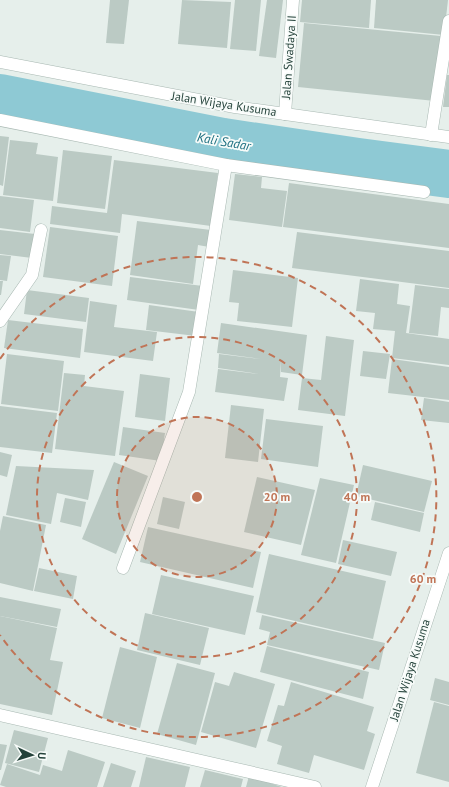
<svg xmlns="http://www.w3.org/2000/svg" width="449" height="787" font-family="'PT Sans',sans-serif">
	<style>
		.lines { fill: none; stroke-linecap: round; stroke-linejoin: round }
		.river { stroke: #8ec9d4; stroke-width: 48 }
		.building { fill: #bbcac4 }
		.minor-casing { stroke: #a8b8b2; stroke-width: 13 }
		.tertiary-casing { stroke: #a8b8b2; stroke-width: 13 }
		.minor { stroke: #fff; stroke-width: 12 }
		.tertiary { stroke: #fff; stroke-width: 12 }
		.ring { fill: none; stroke: #c07456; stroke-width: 2; stroke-dasharray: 7 5 }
		.labels { text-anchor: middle; stroke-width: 3.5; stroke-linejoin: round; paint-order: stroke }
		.street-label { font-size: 12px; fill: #24423a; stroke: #f7fbf9 }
		.water-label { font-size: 13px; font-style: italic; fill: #1c6f80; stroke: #f7fbf9 }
		.centre { fill: #c07456; stroke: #f7fbf9; stroke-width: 2 }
		.ring-label { font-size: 12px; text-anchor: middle; font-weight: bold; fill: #c07456; stroke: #f7fbf9; stroke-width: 3.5; stroke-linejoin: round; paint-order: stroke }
	</style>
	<rect width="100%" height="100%" fill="#e6efeb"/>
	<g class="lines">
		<path class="river" d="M0,98L223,142L358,162L449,174"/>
	</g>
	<g class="building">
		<path d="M110,0H129L124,44L106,43Z"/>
		<path d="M182,0L231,2L227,48L178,44Z"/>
		<path d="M235,0H261L256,51L230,49Z"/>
		<path d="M267,0H283L276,58L259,56Z"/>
		<path d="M302,0H371L369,28L300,22Z"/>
		<path d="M376,0H448L444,35L374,28Z"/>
		<path d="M304,23L441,36L435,101L298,87Z"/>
		<path d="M447,75H449V107H443Z"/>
		<path d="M0,136L9,137L3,186L0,185Z"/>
		<path d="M10,140L38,143L36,154L58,157L53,201L3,195Z"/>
		<path d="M63,150L112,156L105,209L57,203Z"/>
		<path d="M114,160L218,173L211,226L122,214L120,233L50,224L52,206L107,213Z"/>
		<path d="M235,174L262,177L261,188L287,191L282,227L229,220Z"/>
		<path d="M289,183L449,204V248L283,227Z"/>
		<path d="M0,196L34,200L30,232L0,228Z"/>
		<path d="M137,221L211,230L209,247L198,245L193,284L130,275Z"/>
		<path d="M50,227L118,236L112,286L43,277Z"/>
		<path d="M0,230L35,234L32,258L0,254Z"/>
		<path d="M297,232L449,251V288L292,268Z"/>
		<path d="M0,255L11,256L7,281L0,280Z"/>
		<path d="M233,270L298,278L292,327L237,321L239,303L229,302Z"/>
		<path d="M130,277L203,286L199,310L127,300Z"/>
		<path d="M360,279L399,284L397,304L410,306L406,333L449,339V365L392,358L395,331L373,329L375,313L356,311Z"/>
		<path d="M0,281H3L1,295H0Z"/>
		<path d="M415,285L449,289V308L441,307L438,336L409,333Z"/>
		<path d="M27,290L89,298L86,322L24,314Z"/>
		<path d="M90,301L117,305L114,327L157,332L153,361L84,352Z"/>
		<path d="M149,305L199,312L196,336L146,330Z"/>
		<path d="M8,320L83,329L80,358L4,348Z"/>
		<path d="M221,323L307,335L302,375L281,372V361L280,377L288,378L284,401L215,392L218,369L259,374L218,368L219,354L261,359L217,353Z"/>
		<path d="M326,336L354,340L345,416L298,410L302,378L321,380Z"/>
		<path d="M363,351L390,354L386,379L360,376Z"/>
		<path d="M7,354L64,361L58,411L1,404Z"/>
		<path d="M392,359L449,367V400L388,393Z"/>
		<path d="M64,373L85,375L84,386L124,391L115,456L55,449Z"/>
		<path d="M140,374L170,378L165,421L135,417Z"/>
		<path d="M424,398L449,402V423L421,420Z"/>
		<path d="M231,405L264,409L258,462L225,458Z"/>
		<path d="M0,406L57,413L52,453L0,447Z"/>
		<path d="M266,419L323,426L318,467L261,459Z"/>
		<path d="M123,427L165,433L161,461L119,455Z"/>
		<path d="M0,452L12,455L7,477L0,475Z"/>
		<path d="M114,462L148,476L116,554L82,539Z"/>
		<path d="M363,465L432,481L424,512L356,496Z"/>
		<path d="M16,466L94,470L88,500L57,493L51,524L6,515Z"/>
		<path d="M257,477L315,490L301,545L244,532Z"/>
		<path d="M320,478L354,485L336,563L301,555Z"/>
		<path d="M163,497L185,502L179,529L157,524Z"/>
		<path d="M65,498L86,502L81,527L60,522Z"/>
		<path d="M375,502L424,513L420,532L371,520Z"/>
		<path d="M3,516L46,525L33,591L0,583V531Z"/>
		<path d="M148,527L261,552L253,588L140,562Z"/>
		<path d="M343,540L397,552L391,576L338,564Z"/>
		<path d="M269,554L386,581L373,639L256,612Z"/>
		<path d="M39,568L77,576L73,599L34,591Z"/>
		<path d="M161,575L254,596L245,635L152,614Z"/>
		<path d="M0,597L61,609L57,627L0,616Z"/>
		<path d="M145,613L209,628L200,665L137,650Z"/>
		<path d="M262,615L385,643L379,670L267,645L270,632L259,629Z"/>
		<path d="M0,616L57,628L50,660L63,662L52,715L0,704Z"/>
		<path d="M267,646L369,672L363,699L260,672Z"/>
		<path d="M120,647L157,657L140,728L102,718Z"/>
		<path d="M177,663L215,673L196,745L157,734Z"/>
		<path d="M234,672L275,684L256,748L201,732L215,682L229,686Z"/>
		<path d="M435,678L449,682V705L430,700Z"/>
		<path d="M291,682L374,707L367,731L375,734L364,770L314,755L309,773L277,764L282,746L267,741L278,705L284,706Z"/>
		<path d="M434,702L449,706V782L416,773Z"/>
		<path d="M14,730L48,738L39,772L5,763Z"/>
		<path d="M0,744L7,745L1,770H0Z"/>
		<path d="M68,750L105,762L97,787H6L0,785L7,764L40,775L43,765L62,771Z"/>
		<path d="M146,757L190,767L185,787H139Z"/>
		<path d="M111,763L136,771L131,787H103Z"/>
		<path d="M205,770L243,779L241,787H200Z"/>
		<path d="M249,776L282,787H246Z"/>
	</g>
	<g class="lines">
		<g class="minor-casing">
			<g id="minor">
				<path d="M285,114L293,0"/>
				<path d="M0,120L226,165L424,192"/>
				<path d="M431,135L449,21"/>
				<path d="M0,321L32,275L41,230"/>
				<path d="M123,568L189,392L226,165"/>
				<path d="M0,715L315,787"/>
			</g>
		</g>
		<g class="tertiary-casing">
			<g id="tertiary">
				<path d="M0,62L235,107L449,137"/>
				<path d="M372,787L449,553"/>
			</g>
		</g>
		<use href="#minor" class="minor"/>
		<use href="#tertiary" class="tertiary"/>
	</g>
	<circle cx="197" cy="497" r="80" fill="#c07456" fill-opacity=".12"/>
	<g class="ring">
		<circle cx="197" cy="497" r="80"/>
		<circle cx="197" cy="497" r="160"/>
		<path d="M0 359A240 240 0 1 1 0 635"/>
	</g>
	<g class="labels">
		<g class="street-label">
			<text transform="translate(289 57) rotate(-86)" y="4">Jalan Swadaya II</text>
			<text transform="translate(224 104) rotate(9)" y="4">Jalan Wijaya Kusuma</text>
			<text transform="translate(410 670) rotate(-72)" y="4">Jalan Wijaya Kusuma</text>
		</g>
		<g class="water-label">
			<text transform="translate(224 141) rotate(10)" y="5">Kali Sadar</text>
		</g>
	</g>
	<circle cx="197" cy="497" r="6" class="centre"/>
	<g class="ring-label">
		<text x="277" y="501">20 m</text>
		<text x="357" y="501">40 m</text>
		<text x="423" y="583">60 m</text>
	</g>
	<g transform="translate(32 755) rotate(94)" stroke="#f7fbf9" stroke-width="3" paint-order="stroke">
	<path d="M0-3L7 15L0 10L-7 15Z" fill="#24423a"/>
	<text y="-6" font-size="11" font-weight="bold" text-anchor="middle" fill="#24423a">U</text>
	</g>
</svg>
